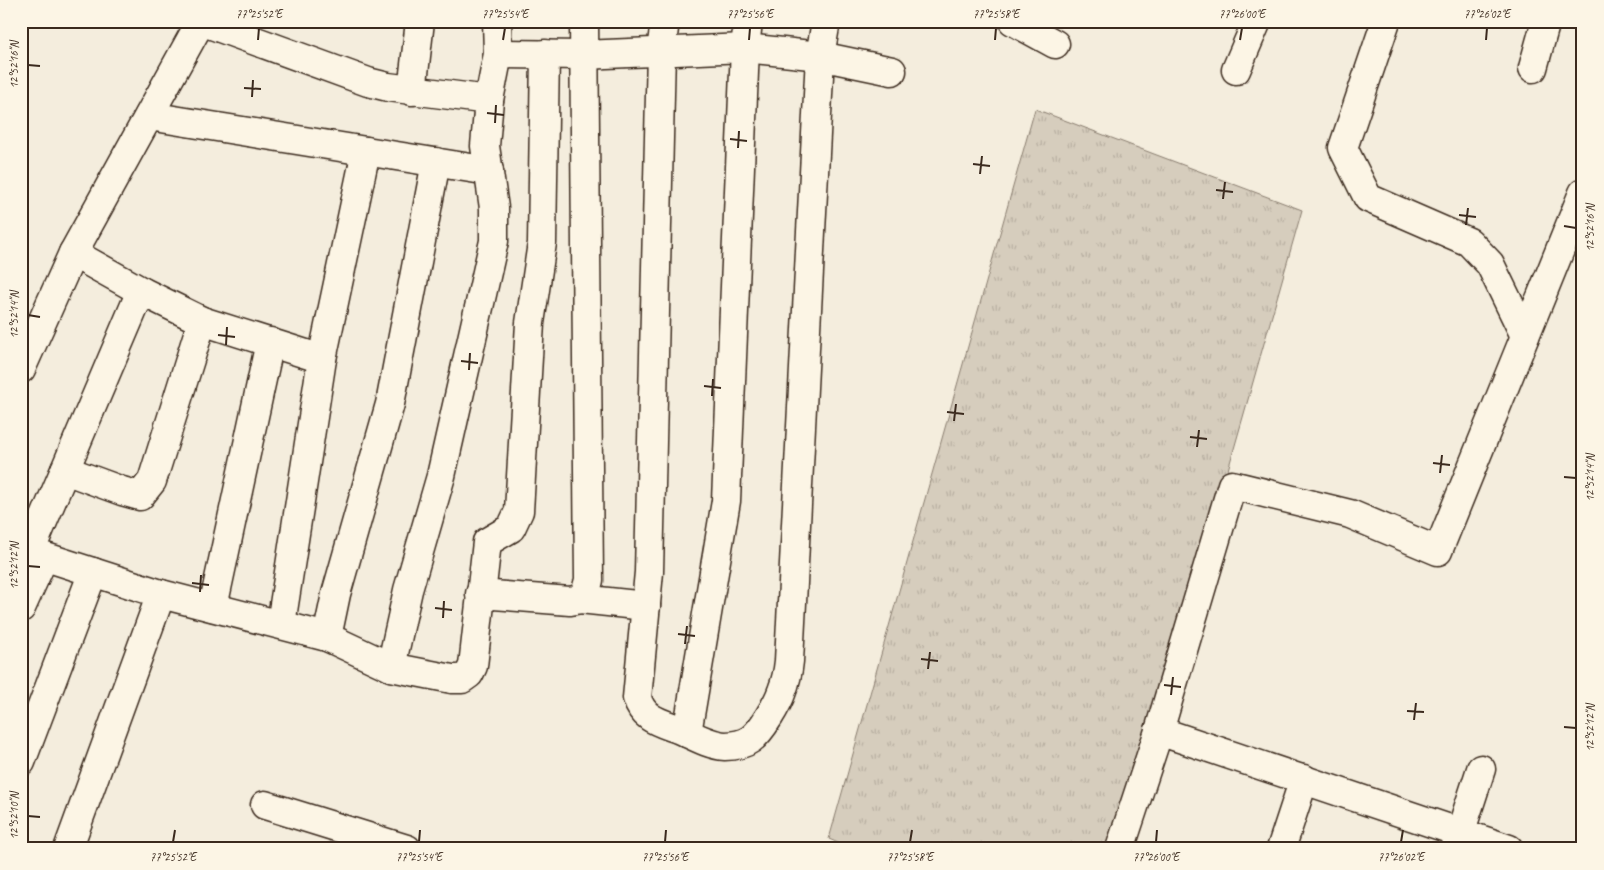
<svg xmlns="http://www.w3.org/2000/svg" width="1604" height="870" font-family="Caveat,sans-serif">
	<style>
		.grass { fill: url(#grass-tufts); stroke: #887c6e }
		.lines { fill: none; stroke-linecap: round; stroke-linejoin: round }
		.street-casing { stroke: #3b2a1e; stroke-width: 31 }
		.street { stroke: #fcf5e5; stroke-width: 28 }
		.ticks { fill: none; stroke: #3b2a1e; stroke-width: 2 }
		.neatline { fill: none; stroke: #3b2a1e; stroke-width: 2 }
		.ticks-label { font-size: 12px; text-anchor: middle; fill: #3b2a1e }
	</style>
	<defs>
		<pattern id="grass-tufts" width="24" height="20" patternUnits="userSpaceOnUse" patternTransform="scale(1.25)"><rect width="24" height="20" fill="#d6cdbd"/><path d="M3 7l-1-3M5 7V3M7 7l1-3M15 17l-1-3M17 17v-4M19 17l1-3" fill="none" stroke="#b9b0a2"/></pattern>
	</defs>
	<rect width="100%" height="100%" fill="#f4eddd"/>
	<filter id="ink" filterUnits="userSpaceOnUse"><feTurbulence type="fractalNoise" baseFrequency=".02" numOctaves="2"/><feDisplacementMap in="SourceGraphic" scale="10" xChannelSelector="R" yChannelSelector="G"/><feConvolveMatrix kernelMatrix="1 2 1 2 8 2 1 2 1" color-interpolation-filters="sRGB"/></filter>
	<g filter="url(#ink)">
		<path class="grass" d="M1035,109L1302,210L1120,849H852L829,839Z"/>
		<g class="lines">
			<g class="street-casing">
				<g id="street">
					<path d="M201,21L368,82L388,87L489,100"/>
					<path d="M665,21L661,51L649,572L637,698C643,719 659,722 678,729C692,735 709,745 725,746C733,746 744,744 751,739C762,731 778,703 782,691C786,681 788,671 789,661L820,56L826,21"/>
					<path d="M1013,21L1055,44"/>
					<path d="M1386,21L1343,148L1368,198L1469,242L1490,264L1525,336"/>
					<path d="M498,54L583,55L745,48L820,56L892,71"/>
					<path d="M1533,68L1546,21"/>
					<path d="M1236,70L1257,21"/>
					<path d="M412,91L420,21"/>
					<path d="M149,116L489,171"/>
					<path d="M73,253L141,291L202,321L322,359"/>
					<path d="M21,369L73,253L201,21"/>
					<path d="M65,470L122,491L140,496L152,481L202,321"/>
					<path d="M21,549L161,594L327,637L391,667L452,679H462L469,674L473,666L487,542L511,528L519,511L530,323L542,243L545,54"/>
					<path d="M30,552L141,291"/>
					<path d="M480,594L570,601L580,599L586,591L589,580L584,21"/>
					<path d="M580,599L646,606"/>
					<path d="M213,607L270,342"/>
					<path d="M21,608L44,557"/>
					<path d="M281,624L322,359L366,151"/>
					<path d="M327,637L336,594L390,404L436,162"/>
					<path d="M391,667L408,590L441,476L494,241V208L485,146L489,100L498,54L497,21"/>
					<path d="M1159,731L1509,849"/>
					<path d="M687,733L726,501L745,48L748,21"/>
					<path d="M21,762L93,572"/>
					<path d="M265,805L407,849"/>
					<path d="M68,849L161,594"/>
					<path d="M1120,849L1159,731L1232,485L1350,514L1438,551L1583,193"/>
					<path d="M1281,849L1304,779"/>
					<path d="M1455,849L1481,769"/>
				</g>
			</g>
			<use href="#street" class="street"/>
		</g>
	</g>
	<path class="ticks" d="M258,40L259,28M503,40L505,28M749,40L750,28M995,40L996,28M1240,40L1242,28M1486,40L1487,28M28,65L40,66M244,88L261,89M252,97L253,80M487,113L504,115M495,123L496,105M730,139L747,141M738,148L739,131M973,164L990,166M980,174L982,156M1216,190L1233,192M1223,199L1225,182M1459,215L1476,217M1466,225L1468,208M1564,226L1576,228M28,315L40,317M218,335L235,337M226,345L227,327M461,361L478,363M469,370L470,353M704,386L721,388M712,396L713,379M947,412L964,414M954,421L956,404M1190,437L1207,439M1197,447L1199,430M1433,463L1450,465M1440,473L1442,455M1564,477L1576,478M28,566L40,567M192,583L209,585M200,592L201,575M435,608L452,610M443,618L444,601M678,634L695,636M685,644L687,626M921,659L938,661M928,669L930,652M1164,685L1181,687M1171,695L1173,677M1407,711L1424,712M1414,720L1416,703M1564,727L1576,728M28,816L40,817M173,842L175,830M419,842L420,830M665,842L666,830M910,842L912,830M1156,842L1157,830M1401,842L1403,830"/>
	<rect width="1604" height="870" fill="none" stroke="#fcf5e5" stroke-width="55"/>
	<rect x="28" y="28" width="1548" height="814" class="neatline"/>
	<g class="ticks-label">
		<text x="259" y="18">77°25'52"E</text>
		<text x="505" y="18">77°25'54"E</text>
		<text x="750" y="18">77°25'56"E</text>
		<text x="996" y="18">77°25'58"E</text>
		<text x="1242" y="18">77°26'00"E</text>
		<text x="1487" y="18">77°26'02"E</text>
		<text transform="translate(14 65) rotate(-90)" y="4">12°52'16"N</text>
		<text transform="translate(1590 228) rotate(-90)" y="4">12°52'16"N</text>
		<text transform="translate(14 315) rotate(-90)" y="4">12°52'14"N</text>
		<text transform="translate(1590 478) rotate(-90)" y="4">12°52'14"N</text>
		<text transform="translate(14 566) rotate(-90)" y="4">12°52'12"N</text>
		<text transform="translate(1590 728) rotate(-90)" y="4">12°52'12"N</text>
		<text transform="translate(14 816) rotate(-90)" y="4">12°52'10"N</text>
		<text x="173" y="861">77°25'52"E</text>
		<text x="419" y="861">77°25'54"E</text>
		<text x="665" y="861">77°25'56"E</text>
		<text x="910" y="861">77°25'58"E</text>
		<text x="1156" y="861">77°26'00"E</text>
		<text x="1401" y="861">77°26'02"E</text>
	</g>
</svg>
